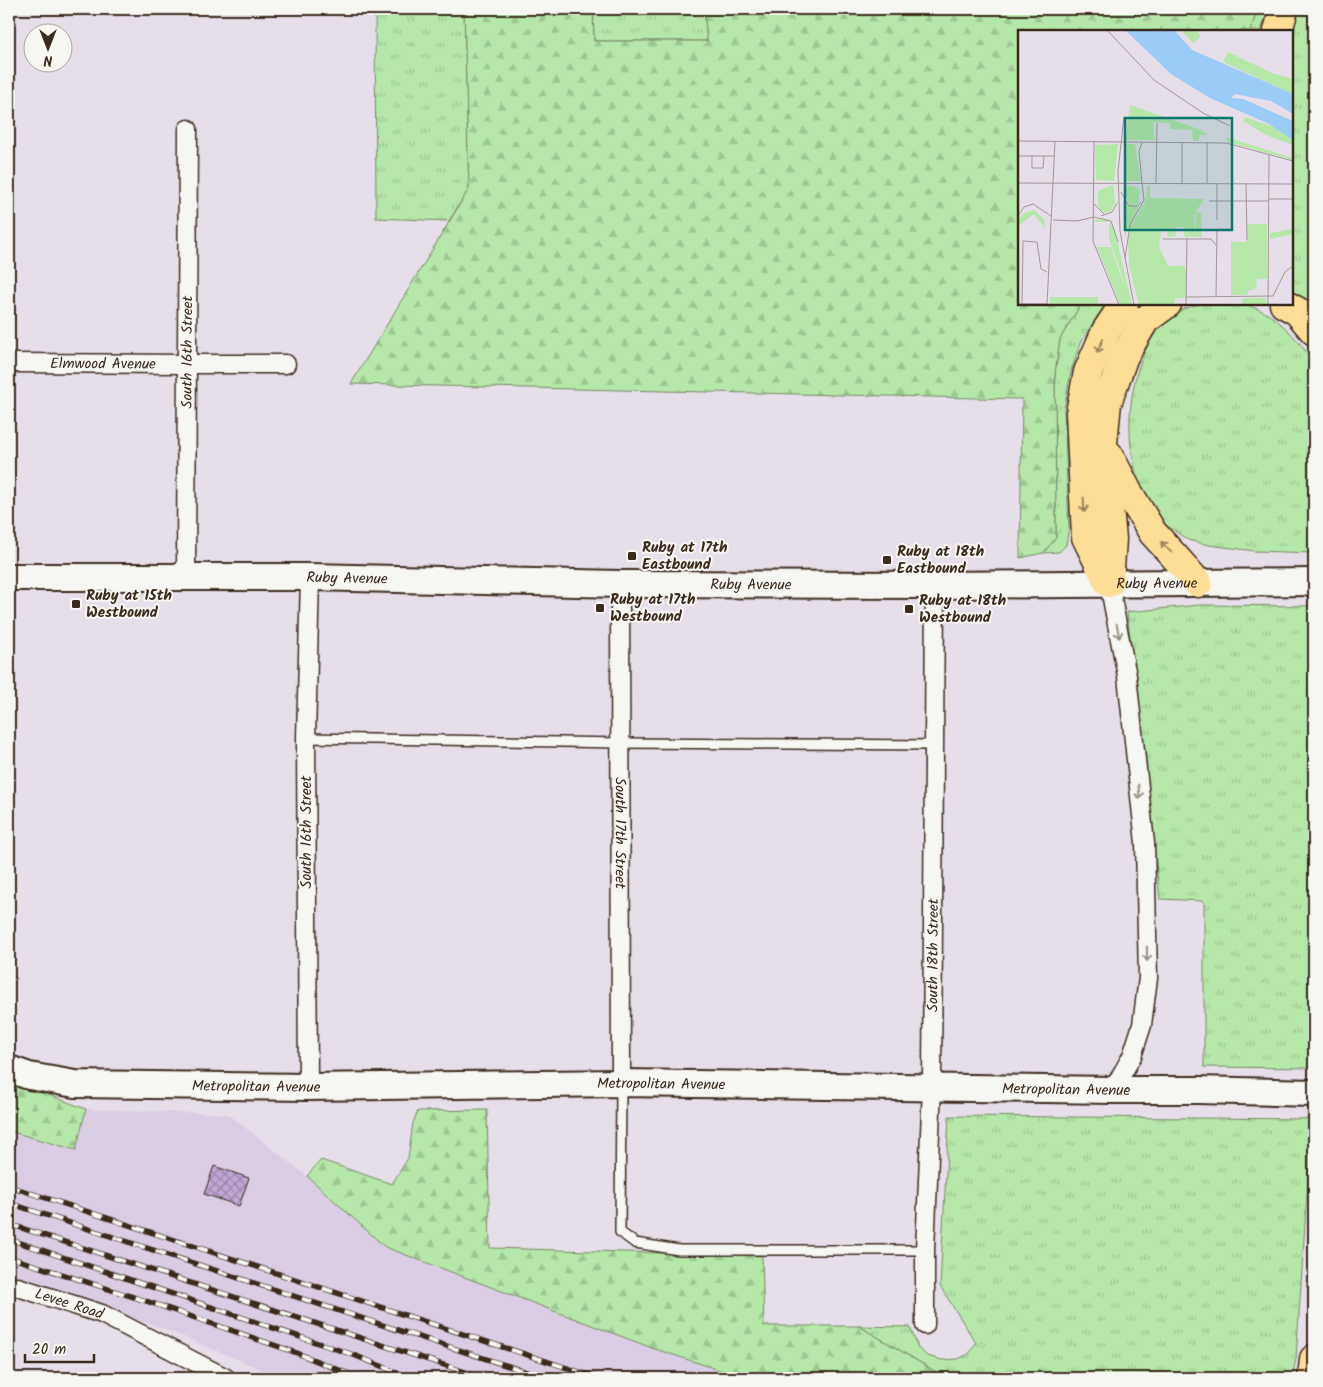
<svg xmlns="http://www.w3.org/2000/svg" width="1323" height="1387" font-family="Kalam,sans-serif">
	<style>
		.built { fill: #dacde3 }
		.grass { fill: url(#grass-tufts); stroke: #788863 }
		.forest { fill: url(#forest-firs); stroke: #788863 }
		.building { fill: url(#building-cross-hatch); stroke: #3b2a1e }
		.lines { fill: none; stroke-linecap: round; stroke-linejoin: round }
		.lane-casing { stroke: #3b2a1e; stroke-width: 12 }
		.street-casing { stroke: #3b2a1e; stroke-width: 21 }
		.secondary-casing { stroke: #3b2a1e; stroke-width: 30 }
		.highway-casing { stroke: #3b2a1e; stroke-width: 31 }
		.lane { stroke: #f6f6f2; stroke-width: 9 }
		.street { stroke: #f6f6f2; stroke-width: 18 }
		.secondary { stroke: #f6f6f2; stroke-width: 26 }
		.highway { stroke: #fedd96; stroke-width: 28 }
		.rail-casing { stroke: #3b2a1e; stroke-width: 5.5 }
		.rail { stroke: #f6f6f2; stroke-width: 4; stroke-dasharray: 11; stroke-linecap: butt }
		.oneway { stroke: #9c845a }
		.oneway2 { stroke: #989088 }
		.poi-dot { fill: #3b2a1e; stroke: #f6f6f2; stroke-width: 2 }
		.labels { text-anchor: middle; stroke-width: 4; stroke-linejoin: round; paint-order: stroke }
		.street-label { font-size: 15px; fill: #3b2a1e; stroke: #f6f6f2 }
		.poi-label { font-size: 15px; font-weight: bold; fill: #3b2a1e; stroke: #f6f6f2; text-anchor: start }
		.inset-road { fill: none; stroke: #a29698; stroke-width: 1 }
		.view { fill: #0f766e; fill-opacity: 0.15; stroke: #0f766e; stroke-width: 2.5 }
		.inset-edge { fill: none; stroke: #3b2a1e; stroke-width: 2.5 }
	</style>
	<defs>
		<pattern id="grass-tufts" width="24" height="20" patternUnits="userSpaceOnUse" patternTransform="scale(1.25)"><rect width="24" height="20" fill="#b4e7a8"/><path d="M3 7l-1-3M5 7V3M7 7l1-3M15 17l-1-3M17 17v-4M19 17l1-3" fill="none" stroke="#9cc690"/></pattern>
		<pattern id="forest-firs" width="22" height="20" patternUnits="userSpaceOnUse" patternTransform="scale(1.25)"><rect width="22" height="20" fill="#b4e7a8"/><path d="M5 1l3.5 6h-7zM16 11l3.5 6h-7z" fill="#9cc690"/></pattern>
		<pattern id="building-cross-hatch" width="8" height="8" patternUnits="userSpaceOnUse" patternTransform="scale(1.25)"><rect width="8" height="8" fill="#bfa6d4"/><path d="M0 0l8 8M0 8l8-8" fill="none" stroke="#9c87ab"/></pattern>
	</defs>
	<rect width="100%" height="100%" fill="#e6dee9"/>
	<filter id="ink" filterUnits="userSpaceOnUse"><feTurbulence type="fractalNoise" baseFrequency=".02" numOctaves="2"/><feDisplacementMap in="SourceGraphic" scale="10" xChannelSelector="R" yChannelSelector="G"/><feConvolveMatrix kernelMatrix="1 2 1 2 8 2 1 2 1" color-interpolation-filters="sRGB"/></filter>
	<g filter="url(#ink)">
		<path class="built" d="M86,1109L228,1114L307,1176L385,1247L746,1378H282L162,1328L9,1278V1131L76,1150Z"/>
		<g class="grass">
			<path d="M375,9H464L469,189L449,221L376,218Z"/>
			<path d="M593,9H704L707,41H594Z"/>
			<path d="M1258,9H1268L1261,31H1250Z"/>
			<path d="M1291,9H1314V314L1292,296V31Z"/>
			<path d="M1081,304H1105L1080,343L1070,376L1064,409L1069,528L1066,545L1059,552L1043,553L1056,538L1055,373L1060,339Z"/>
			<path d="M1202,304C1216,304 1230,303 1244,305C1274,310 1298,339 1314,363V553L1255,551L1209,545L1188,540L1166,525L1162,519L1155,516C1150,506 1143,496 1139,485C1136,477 1135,468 1133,459C1122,408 1138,312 1202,304Z"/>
			<path d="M1200,605L1314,606V1068L1204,1067V901L1160,899L1127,612Z"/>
			<path d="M949,1116L1312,1119L1296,1359L1292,1378H946L859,1326L910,1327L918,1348L927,1356L942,1360L958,1359L969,1354L976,1343L940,1286Z"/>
		</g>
		<g class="forest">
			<path d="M464,9H593L594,41H707L704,9H1258L1250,31H1019V304H1081L1060,339L1055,373L1056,538L1043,553L1020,558L1022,399L351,384L469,189Z"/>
			<path d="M9,1083L46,1094L86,1109L76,1150L9,1131Z"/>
			<path d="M487,1110L490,1248L762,1256L764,1326H859L946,1378H744L652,1348L385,1247L307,1176L321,1160L392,1184L408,1158L413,1123L418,1111Z"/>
		</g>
		<path class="building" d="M214,1166L249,1178L239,1206L204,1194Z"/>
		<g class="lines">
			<g class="lane-casing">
				<g id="lane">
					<path d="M306,738L621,743L934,745"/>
					<path d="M621,1086L620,1232L635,1243L679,1250H925"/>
				</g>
			</g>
			<g class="street-casing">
				<g id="street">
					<path id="s1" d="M9,363L186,364H286"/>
					<path id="s2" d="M186,576L188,129"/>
					<path d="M1109,583L1127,676L1145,843L1148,978L1142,1025L1132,1056L1113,1090"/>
					<path id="s3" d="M620,584L621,1083"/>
					<path d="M308,1087L306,738L310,577"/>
					<path id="s4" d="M18,1287L102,1314L226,1378"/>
					<path id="s5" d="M925,1325V1250L932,1087L935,585"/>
				</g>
			</g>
			<g class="secondary-casing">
				<g id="secondary">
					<path id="s6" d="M9,577H310L620,584L935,585L1314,582"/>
					<path id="s7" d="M9,1069L29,1076L75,1084L308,1087L621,1083L1113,1090H1198L1314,1093"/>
				</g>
			</g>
			<g class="highway-casing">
				<g id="highway">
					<path d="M1278,31L1284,9"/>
					<path d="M1284,304L1297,311L1314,331"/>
					<path d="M1109,455L1127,490L1153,533L1175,557L1198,583"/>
					<path d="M1108,582L1086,537L1080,413L1088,372L1106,331L1124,304"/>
					<path d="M1109,583L1112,539L1103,443L1107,403L1124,356L1145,320L1167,304"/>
					<path d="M1312,1378L1314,1359"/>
				</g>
			</g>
			<use href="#lane" class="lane"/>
			<use href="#street" class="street"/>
			<use href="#secondary" class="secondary"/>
			<use href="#highway" class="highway"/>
			<g class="rail-casing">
				<g id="rail">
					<path d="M9,1186L598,1378"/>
					<path d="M9,1203L545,1378"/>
					<path d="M9,1224L484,1378"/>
					<path d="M9,1239L303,1338L351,1354L411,1378"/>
					<path d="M9,1257L149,1302L297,1353L359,1378"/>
				</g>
			</g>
			<use href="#rail" class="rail"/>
		</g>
		<defs><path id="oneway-shaft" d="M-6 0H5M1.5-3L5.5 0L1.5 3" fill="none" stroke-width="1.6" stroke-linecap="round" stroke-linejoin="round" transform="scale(1.25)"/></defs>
		<g class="oneway">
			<use href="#oneway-shaft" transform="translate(1100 346) rotate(114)"/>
			<use href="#oneway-shaft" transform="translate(1084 505) rotate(87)"/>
			<use href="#oneway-shaft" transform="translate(1166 547) rotate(-134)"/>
		</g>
		<g class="oneway2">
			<use href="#oneway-shaft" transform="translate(1118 631) rotate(79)"/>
			<use href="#oneway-shaft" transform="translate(1139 792) rotate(84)"/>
			<use href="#oneway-shaft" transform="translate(1147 954) rotate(89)"/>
		</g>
	</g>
	<g class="poi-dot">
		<rect x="627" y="551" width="10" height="10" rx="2.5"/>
		<rect x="882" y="555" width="10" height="10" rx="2.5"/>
		<rect x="71" y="599" width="10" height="10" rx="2.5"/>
		<rect x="595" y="603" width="10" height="10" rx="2.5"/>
		<rect x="904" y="604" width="10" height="10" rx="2.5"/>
	</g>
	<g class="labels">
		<g class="street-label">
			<text dy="5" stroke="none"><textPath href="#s2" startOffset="224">South 16th Street</textPath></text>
			<text dy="5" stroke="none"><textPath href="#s1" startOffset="94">Elmwood Avenue</textPath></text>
			<text dy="5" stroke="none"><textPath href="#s6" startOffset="338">Ruby Avenue</textPath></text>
			<text dy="5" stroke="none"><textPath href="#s6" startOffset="1148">Ruby Avenue</textPath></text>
			<text dy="5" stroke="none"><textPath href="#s6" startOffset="742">Ruby Avenue</textPath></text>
			<text transform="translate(306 832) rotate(-90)" y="5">South 16th Street</text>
			<text dy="5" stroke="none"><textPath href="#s3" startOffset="249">South 17th Street</textPath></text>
			<text dy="5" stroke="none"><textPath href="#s5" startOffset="370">South 18th Street</textPath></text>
			<text dy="5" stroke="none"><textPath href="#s7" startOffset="654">Metropolitan Avenue</textPath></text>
			<text dy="5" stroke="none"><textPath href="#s7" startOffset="249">Metropolitan Avenue</textPath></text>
			<text dy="5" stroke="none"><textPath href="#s7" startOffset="1059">Metropolitan Avenue</textPath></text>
			<text dy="5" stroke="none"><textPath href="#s4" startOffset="54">Levee Road</textPath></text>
		</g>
		<g class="poi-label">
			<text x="642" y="552">Ruby at 17th<tspan x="642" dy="17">Eastbound</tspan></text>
			<text x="897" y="556">Ruby at 18th<tspan x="897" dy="17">Eastbound</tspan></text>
			<text x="86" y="600">Ruby at 15th<tspan x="86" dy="17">Westbound</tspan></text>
			<text x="610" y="604">Ruby at 17th<tspan x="610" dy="17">Westbound</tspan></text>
			<text x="919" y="605">Ruby at 18th<tspan x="919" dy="17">Westbound</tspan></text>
		</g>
	</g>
	<g transform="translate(1018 30)">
		<rect width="275" height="275" fill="#e6dee9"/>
		<path d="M130,85L145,93L135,92L137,110H108L110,88ZM100,114L96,151L78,150L77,115ZM107,114H117L123,151H107L106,148ZM95,155L97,172L93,181L87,183L80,177V161ZM107,155L118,157L122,161L120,174L112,175L106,164ZM130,156L128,173L113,197L117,236L120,235L126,269L131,272L167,236L168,250L138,275H121L111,235L110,210L112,198L127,172ZM105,171L108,175L121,176L107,207ZM178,182L183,183L184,207H177ZM79,189L89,190L96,197L114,275H107L105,248L91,208V192H76ZM275,199V204L252,209V203ZM249,204V210L213,218V212H228L230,208ZM248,268L249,275H224L225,268Z" fill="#b4e7a8"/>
		<path d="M163,0H179L183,7L175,13ZM210,22L254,43L275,49V64L205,32ZM112,75L183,100L189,105H182L180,111H175L174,100L152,99V93H145L130,85L110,88ZM227,87L259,98L275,110V115L248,105L225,91ZM208,107L275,128V130L210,112ZM132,155V168L186,169L176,185L177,207H166V197H157L158,206L153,207H150L149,200L143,201L141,217L150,236H167L131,272L126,269L120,235L114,238L110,213L113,197L128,173L129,157ZM16,180L26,189L28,199L16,184L0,196V190L6,183ZM229,194H249V204L230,208ZM249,210V249H239L238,258L230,261V265H213V218ZM79,217H93L110,267L107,275H102ZM168,250L167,268H157L156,275H138Z" fill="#b4e7a8"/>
		<path d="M32,267H80V275H32Z" fill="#b4e7a8"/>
		<path d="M107,0H156L174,20L275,64V84L253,71L217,64L213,68L225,69L275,91V110L251,94L192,68L153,44Z" fill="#9accf7"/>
		<path class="inset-road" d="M89,0L136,50L185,83L212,96M106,87L100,141L102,201L116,275M0,111L208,113L275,131M76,111L75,211L101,275M124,113L121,121L124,153M164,113V153M214,114V154M0,126H37M14,126V138H25L26,126M0,153L275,154M138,153L139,93M189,153V112M228,154L229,210M103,162L111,176H119L123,172M251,169H275M191,171H251M76,174L87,185M0,186L6,177L15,174L33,186M83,186L94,182L99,173M76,187L93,191L100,212M35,190L59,191L76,187M199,190V154M145,209H193L198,215M107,228L112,195L126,170L124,153M168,267L255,266L267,242L275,236M198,267L199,201M0,274H29M4,275L5,211L19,212L23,239L29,242M29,275L37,111M168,275L169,208M250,275L251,125"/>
		<path class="view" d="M107,88H214V200H107Z"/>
		<rect width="275" height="275" class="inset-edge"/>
	</g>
	<rect width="1323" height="1387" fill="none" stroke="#f6f6f2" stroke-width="30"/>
	<rect x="15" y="15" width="1293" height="1357" fill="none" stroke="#3b2a1e" stroke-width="2" filter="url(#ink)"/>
	<g transform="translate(48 48) rotate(180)"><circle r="24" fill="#f6f6f2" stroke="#aba49d"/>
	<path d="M0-4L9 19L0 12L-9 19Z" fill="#3b2a1e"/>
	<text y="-8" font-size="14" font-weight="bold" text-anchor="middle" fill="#3b2a1e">N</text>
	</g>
	<path d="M25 1354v8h69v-8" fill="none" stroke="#3b2a1e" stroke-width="2.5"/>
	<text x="32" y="1354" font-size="15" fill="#3b2a1e" stroke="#f6f6f2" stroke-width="4" paint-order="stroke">20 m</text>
</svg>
